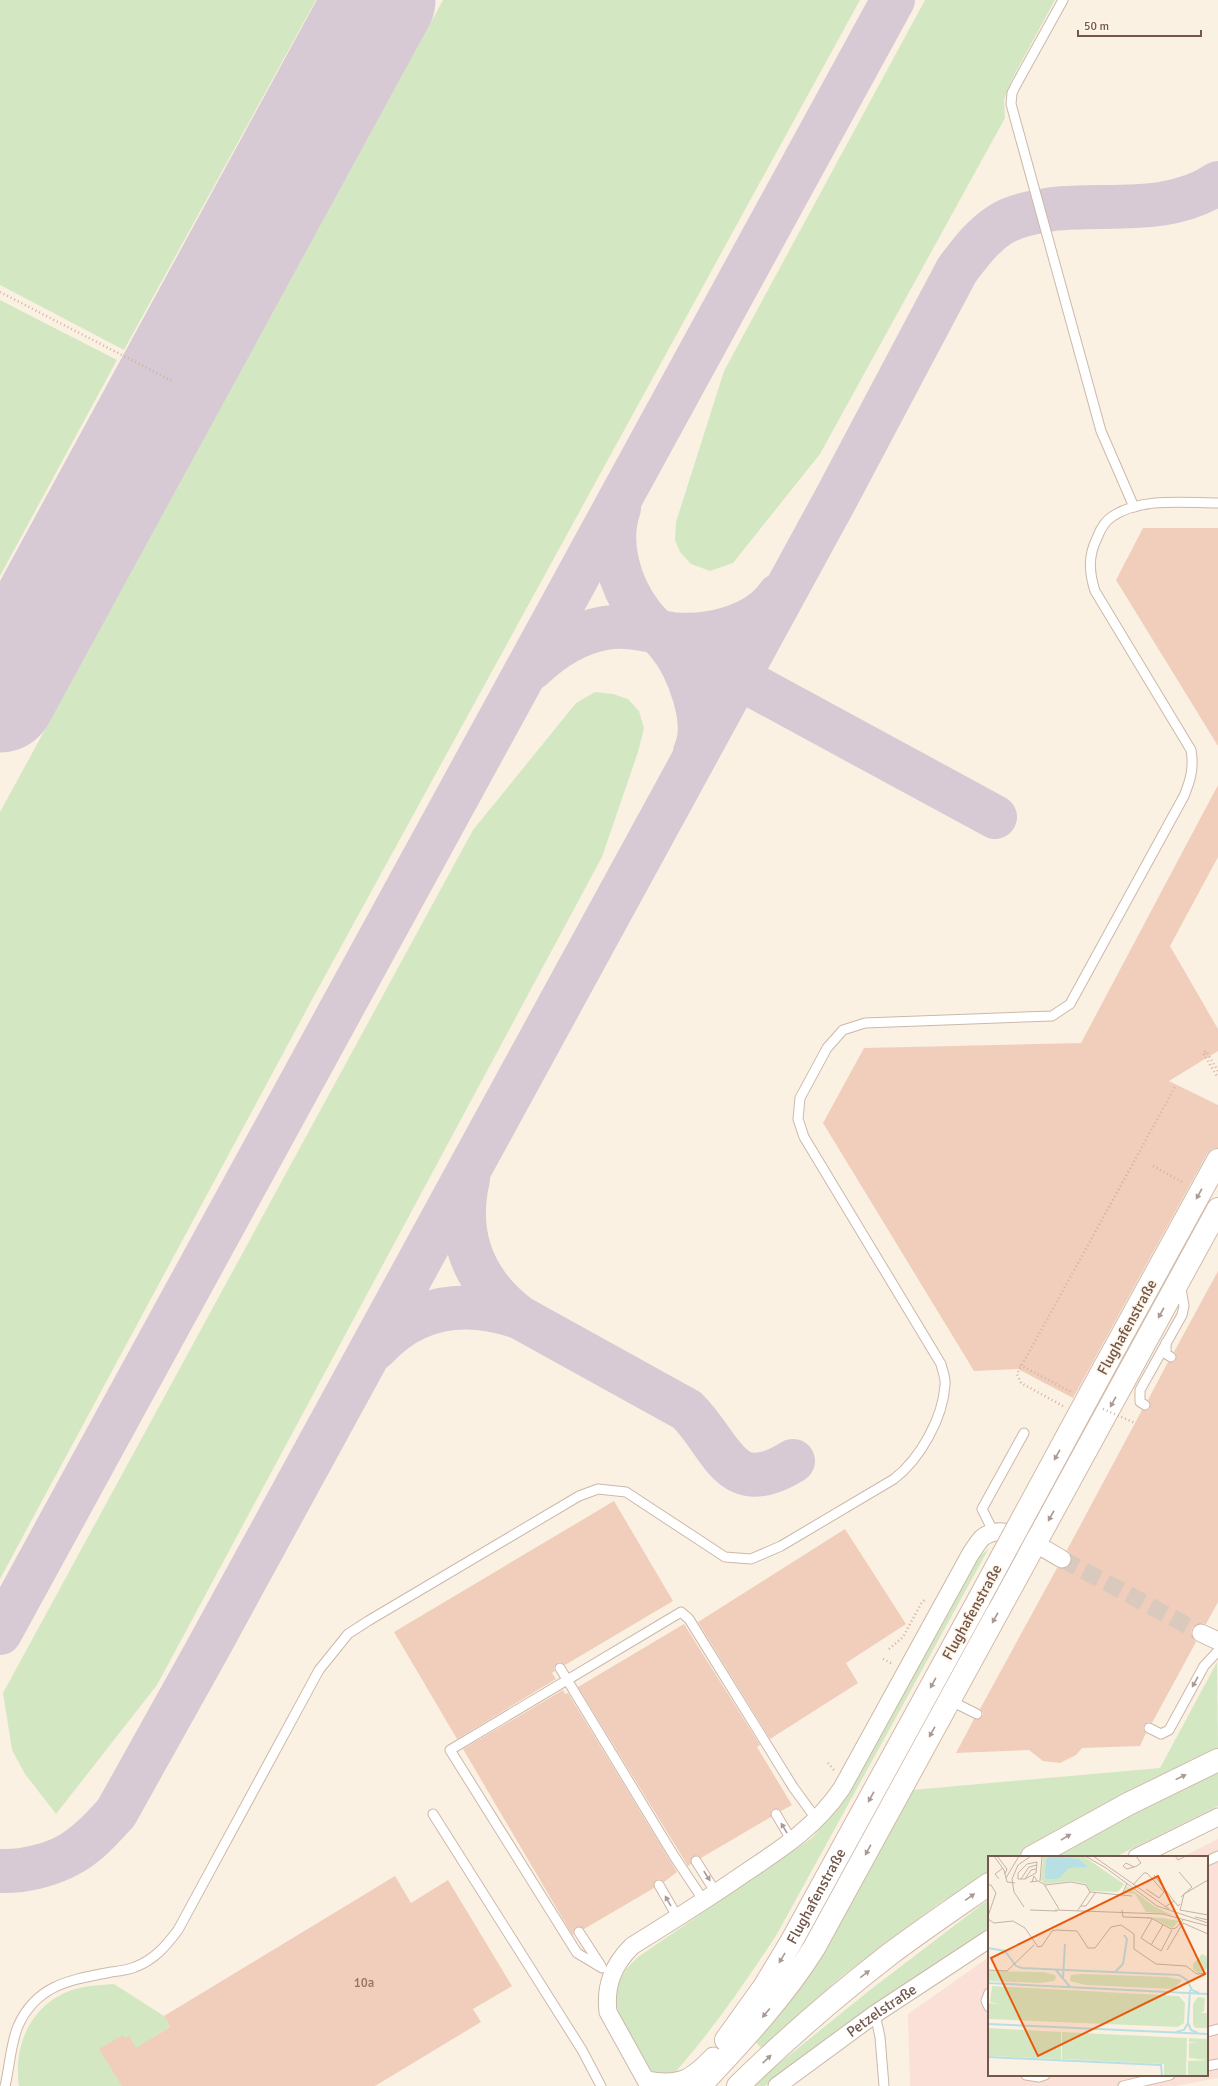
<svg xmlns="http://www.w3.org/2000/svg" width="1218" height="2086" font-family="Signika,sans-serif">
	<style>
		.commercial { fill: #fbe0d7 }
		.green { fill: #d3e8c2 }
		.lines { fill: none; stroke-linecap: round; stroke-linejoin: round }
		.taxiway { stroke: #d7cad4; stroke-width: 44 }
		.runway { stroke: #d7cad4; stroke-width: 111 }
		.building { fill: #f0cebb }
		.minor-tunnel { stroke: #d9cabd; stroke-width: 17; stroke-dasharray: 17 8; stroke-linecap: butt }
		.service-casing { stroke: #ccb8aa; stroke-width: 11 }
		.minor-casing { stroke: #ccb8aa; stroke-width: 19 }
		.secondary-casing { stroke: #d1baaa; stroke-width: 24 }
		.path { stroke: #d4b19f; stroke-width: 2.5; stroke-dasharray: 1 3; stroke-linecap: butt }
		.service { stroke: #fff; stroke-width: 9 }
		.minor { stroke: #fff; stroke-width: 17 }
		.secondary { stroke: #fff; stroke-width: 22 }
		.secondary-bridge-casing { stroke: #d1baaa; stroke-width: 24; stroke-linecap: butt }
		.path-bridge { stroke: #d4b19f; stroke-width: 2.5; stroke-dasharray: 1 3; stroke-linecap: butt }
		.secondary-bridge { stroke: #fff; stroke-width: 22 }
		.oneway { fill: #aa9a92 }
		.labels { text-anchor: middle; stroke-width: 3; stroke-linejoin: round; paint-order: stroke }
		.number-label { font-size: 13px; fill: #927566 }
		.street-label { font-size: 15px; fill: #72574a; stroke: #fef5e8 }
		.inset-river { fill: none; stroke: #b8dfe4; stroke-width: 2 }
		.inset-road { fill: none; stroke: #c4b3a6; stroke-width: 1 }
		.view { fill: #e8590c; fill-opacity: 0.15; stroke: #e8590c; stroke-width: 2 }
		.inset-edge { fill: none; stroke: #72574a; stroke-width: 2 }
	</style>
	<rect width="100%" height="100%" fill="#fbf1e3"/>
	<path class="commercial" d="M1218,1839V2078L1176,2086H910L908,2014L989,1957V2075H1207V1857H1182Z"/>
	<g class="green">
		<path d="M0,0H316L124,350L0,285Z"/>
		<path d="M443,0H860L314,996L0,1579V812Z"/>
		<path d="M925,0H1055L1012,79L1004,100L1005,118L820,454L733,563L710,571L691,564L680,552L675,540L676,522L724,371Z"/>
		<path d="M0,300L117,360L0,576Z"/>
		<path d="M595,692L613,694L628,699L639,711L644,728L638,752L602,857L157,1685L56,1814L25,1774L12,1750L3,1693L473,830L576,703Z"/>
		<path d="M989,1548L777,1934C744,1985 711,2032 671,2077L662,2078L648,2068L621,2021L616,2004V1986L626,1969L638,1957L812,1838L843,1802L979,1557Z"/>
		<path d="M1217,1662L1218,1750L1070,1825L1016,1857H989V1874L941,1902L842,1976L761,2048L755,2041L912,1790L1160,1768Z"/>
		<path d="M1218,1770V1806L1115,1857H1050L1088,1835Z"/>
		<path d="M989,1899V1930L886,1997L778,2074L765,2086H751L870,1990Z"/>
		<path d="M114,1984L164,2016L170,2027L152,2038L181,2086H19C12,2040 36,1996 84,1987C94,1985 104,1985 114,1984Z"/>
	</g>
	<g class="lines">
		<g class="taxiway">
			<path d="M619,508C607,543 619,585 641,614C649,625 660,633 668,643C688,667 709,722 695,752"/>
			<path d="M657,631L737,677L995,817"/>
			<path d="M532,668C553,648 576,633 605,628C628,624 650,631 672,634C708,638 757,627 779,595"/>
			<path d="M468,1179C455,1235 473,1282 519,1317L687,1410C723,1445 729,1501 793,1461"/>
			<path d="M376,1348C415,1305 466,1299 519,1317"/>
			<path d="M0,1633L893,0"/>
			<path d="M0,1871C23,1872 52,1865 72,1853C89,1843 103,1827 116,1813L207,1650L834,502L957,270C970,253 982,236 1001,224C1016,215 1035,212 1053,209C1108,203 1169,216 1218,183"/>
		</g>
		<path class="runway" d="M0,697L380,0"/>
	</g>
	<g class="building">
		<path d="M1143,528H1218V746L1116,580Z"/>
		<path d="M1218,785V857L1170,946L1218,1029V1051L1169,1081L1218,1105V1148L1212,1149L1207,1154L1073,1398L1018,1369L974,1371L823,1123L864,1048L1081,1043Z"/>
		<path d="M1218,1271V1602L1206,1624L1200,1623L1192,1628L1191,1634L1196,1642L1152,1723L1148,1722L1144,1725L1143,1729L1146,1733L1140,1746L1082,1748L1076,1755L1060,1763L1043,1761L1029,1750L956,1753L974,1719L982,1717L983,1713L980,1709L1057,1568H1067L1071,1564V1554L1067,1550L1142,1410H1148L1150,1408V1402L1148,1400L1168,1362H1174L1176,1360V1354L1174,1352Z"/>
		<path d="M614,1501L673,1601L565,1665L560,1662L557,1663L554,1668L555,1671L552,1673L556,1679L457,1739L394,1632Z"/>
		<path d="M845,1529L906,1624L846,1663L858,1683L770,1739L698,1622Z"/>
		<path d="M684,1624L760,1745L757,1747L792,1805L781,1811L779,1809H773L771,1811V1817L701,1858L698,1856H693L691,1859V1864L688,1866L578,1687Z"/>
		<path d="M563,1690L565,1694L568,1693L677,1872L664,1882L659,1879L656,1880L654,1888L584,1929L581,1927H576L574,1930L573,1936L463,1749Z"/>
		<path d="M395,1876L411,1903L448,1880L512,1986L473,2009L481,2022L375,2086H122L99,2049L123,2035L125,2038L129,2036L136,2048L170,2027L164,2016Z"/>
	</g>
	<g class="lines">
		<path class="minor-tunnel" d="M1062,1559L1201,1633"/>
		<g class="service-casing">
			<g id="service">
				<path d="M1063,0L1017,83L1012,93L1011,104L1101,431L1134,507"/>
				<path d="M1166,1343V1354L1171,1357"/>
				<path d="M1145,1405L1140,1402V1390L1182,1315L1184,1306L1180,1283"/>
				<path d="M994,1533L982,1509L1024,1433"/>
				<path d="M560,1668L674,1856L704,1901"/>
				<path d="M949,1700L977,1714"/>
				<path d="M1149,1728L1161,1734L1169,1730L1204,1666L1218,1651"/>
				<path d="M433,1814L582,2050L601,2086"/>
				<path d="M776,1814L792,1841"/>
				<path d="M696,1861L716,1893"/>
				<path d="M1207,1861L1218,1856"/>
				<path d="M659,1885L678,1918"/>
				<path d="M579,1932L601,1966"/>
				<path d="M602,1968L577,1953L450,1750L681,1612L689,1619L793,1787L817,1820"/>
				<path d="M989,1993L986,2001L989,2007"/>
				<path d="M875,2014L880,2037L884,2086"/>
				<path d="M1207,2032L1218,2029"/>
				<path d="M1207,2066L1218,2064"/>
				<path d="M1026,2075L1039,2077L1045,2075"/>
				<path d="M5,2086C10,2066 10,2046 18,2026C37,1984 71,1980 111,1972C119,1971 128,1970 135,1967C154,1960 166,1946 178,1930L319,1670L348,1634L368,1621L579,1496L598,1489L626,1492L725,1557L751,1559L781,1546L894,1479C920,1459 943,1418 945,1385C946,1378 942,1370 941,1364L804,1137L798,1119L800,1098L827,1048L843,1030L865,1023L1052,1016L1070,1004L1184,796C1191,779 1194,767 1191,750L1095,591C1089,572 1088,556 1097,538C1100,530 1106,520 1113,516C1142,497 1185,503 1218,503"/>
				<path d="M1123,2086L1170,2075"/>
			</g>
		</g>
		<g class="minor-casing">
			<g id="minor">
				<path d="M1201,1633L1218,1641"/>
				<path d="M1137,1857L1218,1817"/>
				<path d="M647,2080C680,2086 691,2079 713,2056"/>
				<path d="M649,2086L608,2012C605,1985 613,1965 632,1946C669,1923 706,1900 742,1875C781,1849 815,1828 842,1788L971,1553C974,1549 978,1542 982,1538C1005,1519 1041,1548 1062,1559"/>
				<path id="s1" d="M777,2086L875,2014L989,1939"/>
			</g>
		</g>
		<g class="secondary-casing">
			<g id="secondary">
				<path d="M1104,1368L1218,1160"/>
				<path d="M1032,1857L1128,1804L1218,1760"/>
				<path id="s2" d="M726,2040L764,1987L790,1944L979,1599"/>
				<path d="M700,2086C741,2042 782,1999 814,1948L1218,1209"/>
				<path d="M738,2086C786,2039 837,1995 890,1954C922,1930 956,1907 989,1884"/>
			</g>
		</g>
		<g class="path">
			<path d="M0,292L172,381"/>
			<path d="M1218,1071L1206,1051L1203,1053L1218,1078"/>
			<path d="M1153,1166L1184,1183"/>
			<path d="M1063,1406L1021,1383L1017,1374L1175,1087"/>
			<path d="M889,1649L903,1637L922,1602L926,1599"/>
			<path d="M883,1659L893,1664"/>
			<path d="M828,1763L834,1770"/>
		</g>
		<use href="#service" class="service"/>
		<use href="#minor" class="minor"/>
		<use href="#secondary" class="secondary"/>
		<g class="secondary-bridge-casing">
			<path id="secondary-bridge" d="M979,1599L1104,1368"/>
		</g>
		<g class="path-bridge">
			<path d="M1020,1365L1071,1392"/>
			<path d="M1103,1409L1135,1423"/>
		</g>
		<use href="#secondary-bridge" class="secondary-bridge"/>
	</g>
	<defs><path id="oneway-solid" d="M-6-.8H1V-3.2L6.5 0L1 3.2V.8H-6Z"/></defs>
	<g class="oneway">
		<use href="#oneway-solid" transform="translate(1199 1194) rotate(119)"/>
		<use href="#oneway-solid" transform="translate(1161 1313) rotate(119)"/>
		<use href="#oneway-solid" transform="translate(1113 1402) rotate(119)"/>
		<use href="#oneway-solid" transform="translate(1057 1455) rotate(119)"/>
		<use href="#oneway-solid" transform="translate(1051 1516) rotate(119)"/>
		<use href="#oneway-solid" transform="translate(995 1618) rotate(119)"/>
		<use href="#oneway-solid" transform="translate(1195 1682) rotate(119)"/>
		<use href="#oneway-solid" transform="translate(933 1683) rotate(119)"/>
		<use href="#oneway-solid" transform="translate(932 1732) rotate(119)"/>
		<use href="#oneway-solid" transform="translate(1181 1777) rotate(-26)"/>
		<use href="#oneway-solid" transform="translate(871 1797) rotate(119)"/>
		<use href="#oneway-solid" transform="translate(784 1828) rotate(-121)"/>
		<use href="#oneway-solid" transform="translate(1066 1837) rotate(-31)"/>
		<use href="#oneway-solid" transform="translate(868 1850) rotate(119)"/>
		<use href="#oneway-solid" transform="translate(707 1876) rotate(57)"/>
		<use href="#oneway-solid" transform="translate(970 1897) rotate(-35)"/>
		<use href="#oneway-solid" transform="translate(668 1901) rotate(-120)"/>
		<use href="#oneway-solid" transform="translate(782 1958) rotate(121)"/>
		<use href="#oneway-solid" transform="translate(865 1974) rotate(-38)"/>
		<use href="#oneway-solid" transform="translate(766 2013) rotate(130)"/>
		<use href="#oneway-solid" transform="translate(767 2059) rotate(-43)"/>
	</g>
	<g class="labels">
		<g class="number-label">
			<text x="364" y="1987">10a</text>
		</g>
		<g class="street-label">
			<text transform="translate(1127 1327) rotate(-61)" y="5">Flughafenstraße</text>
			<text transform="translate(972 1612) rotate(-61)" y="5">Flughafenstraße</text>
			<text dy="5" stroke="none"><textPath href="#s2" startOffset="170">Flughafenstraße</textPath></text>
			<text dy="5" stroke="none"><textPath href="#s1" startOffset="129">Petzelstraße</textPath></text>
		</g>
	</g>
	<g transform="translate(988 1856)">
		<rect width="220" height="220" fill="#fbf1e3"/>
		<path d="M55,0H95L136,28L130,36L102,35L98,28L84,25L57,28L53,24ZM139,30L166,50L184,59L158,56L147,38L136,37ZM136,60L175,62L191,65L184,72L166,63ZM214,98L220,101V112L211,118L205,113V108ZM0,115L55,116L67,119L68,122L66,125L52,127L0,125ZM95,118L179,121L194,124L186,133L98,129L82,125L83,119ZM4,130L191,140L197,147L196,167L190,171L0,163V147L11,148L2,146ZM210,141L217,142L216,155L213,157H220V172H208L205,169V148ZM0,172L73,176V203L0,200ZM74,176L199,182L198,220H176V208L74,203ZM201,182L220,183V220H200V205L219,204L201,202V187H210L201,186Z" fill="#d3e8c2"/>
		<path d="M64,0L91,3L100,11L81,12L70,23H57L58,3Z" fill="#b8dfe4"/>
		<path class="inset-river" d="M0,92L17,95L28,110L34,112L191,119L199,124L204,134L211,137M68,114L82,131M127,116L135,108L139,83L136,79M75,122L77,88M0,127L220,138M200,167L202,134M0,168L220,178M188,176L196,174L200,167L203,174L210,177M0,201L173,209L174,220"/>
		<path class="inset-road" d="M6,0L16,14L19,26L27,27M9,0L19,13L17,18M97,0L118,12L169,50L220,67M105,0L181,53M187,0L190,4L198,0M146,11L138,7L135,10L139,13L149,10L150,9L153,7L148,0M48,13L43,14L37,23H33L41,11L49,9M191,16L204,31L193,41M166,19L186,45M18,22L31,0M11,23L7,18L15,12M33,23H30V17L39,8L49,6L48,17L37,23M220,24L196,38L192,54L220,59M52,25L54,0M42,26L50,25L56,28L71,53M44,26L46,20L49,25M0,29H3L8,37L0,60M57,29L83,26L98,29L102,36M145,29L156,17H159L176,36L171,42L158,33M134,39L139,27M93,50H98L108,36M36,51L26,36L24,23L30,9L43,0M177,51L186,45L190,50L192,48M42,54L69,55M67,54L175,58L220,70M90,54L102,36L144,40M134,54L135,61L163,62L183,73L188,72L195,64M207,61L220,64M0,63L6,67L25,65L37,72L50,91L54,90L64,75L68,74L89,75L100,92H107L123,71L133,69L146,78V93L168,108L198,110L209,118L220,117M164,63L153,82L173,95L184,74M163,89L175,69M179,94L195,67L220,78M0,114L19,115L46,89"/>
		<path class="view" d="M170,20L217,118L50,200L3,102Z"/>
		<rect width="220" height="220" class="inset-edge"/>
	</g>
	<path d="M1078 30v6h123v-6" fill="none" stroke="#72574a" stroke-width="2"/>
	<text x="1084" y="30" font-size="12" fill="#72574a" stroke="#fef5e8" stroke-width="3" paint-order="stroke">50 m</text>
</svg>
